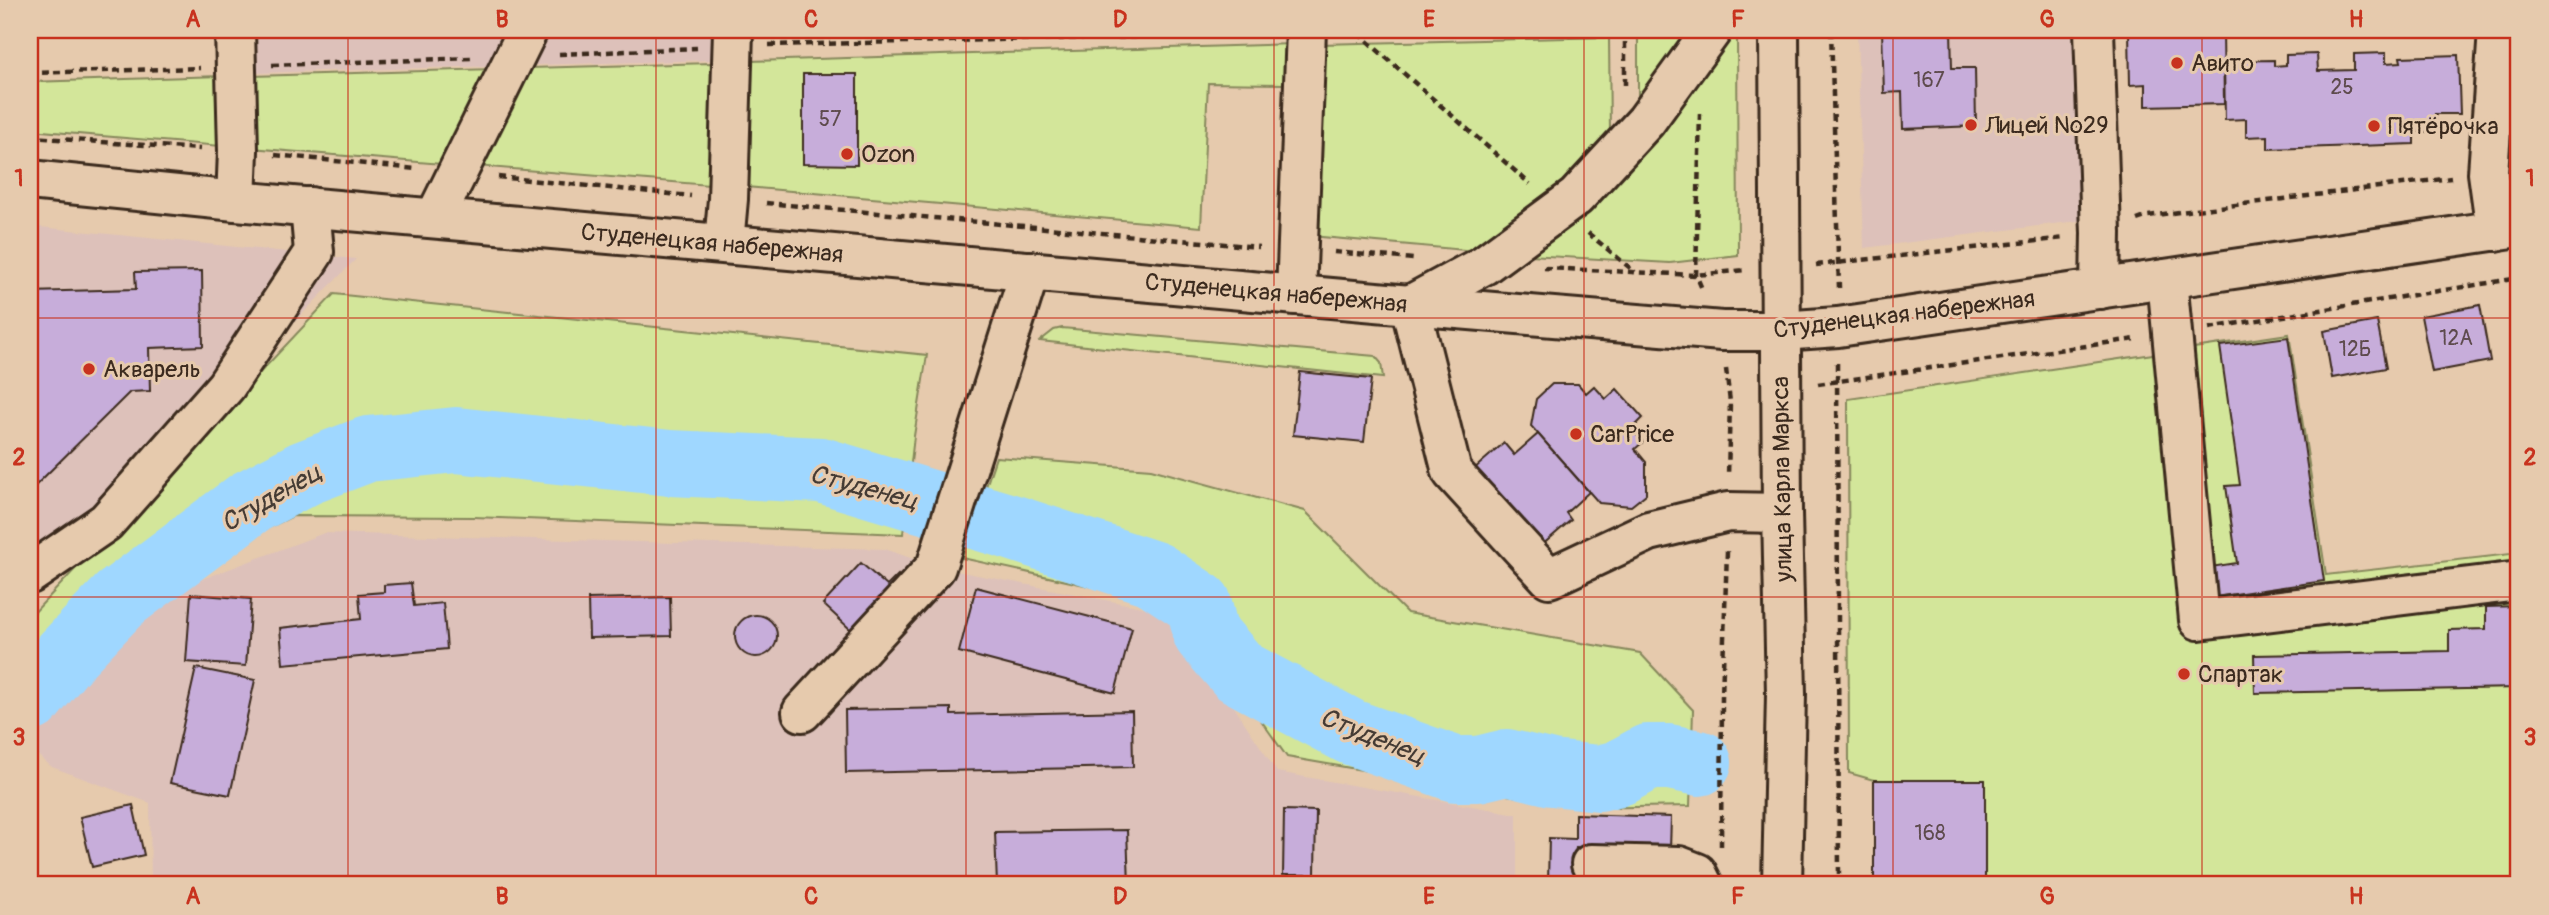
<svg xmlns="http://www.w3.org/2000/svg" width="2549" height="915" font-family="Pangolin,sans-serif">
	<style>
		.built { fill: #ddc1ba }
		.green { fill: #d3e69a; stroke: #87885c; stroke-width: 2 }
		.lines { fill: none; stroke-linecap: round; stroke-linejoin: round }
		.river { stroke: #9fd7ff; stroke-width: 66 }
		.building { fill: #c7adda; stroke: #3b2a1e; stroke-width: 2 }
		.minor-casing { stroke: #3b2a1e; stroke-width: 44 }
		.major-casing { stroke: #3b2a1e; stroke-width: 44 }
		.path { stroke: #3b2a1e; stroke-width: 4.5; stroke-dasharray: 7 5; stroke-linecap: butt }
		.minor { stroke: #e6caad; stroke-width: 38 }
		.major { stroke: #e6caad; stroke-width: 38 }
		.grid { fill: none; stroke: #c8321e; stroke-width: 2; stroke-opacity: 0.55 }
		.poi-dot { fill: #c8321e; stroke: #e6caad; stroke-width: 2.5 }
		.labels { text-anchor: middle; stroke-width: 6; stroke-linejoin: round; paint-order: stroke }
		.number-label { font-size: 21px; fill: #5e4b4d }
		.poi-label { font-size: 24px; fill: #3b2a1e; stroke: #e6caad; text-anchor: start }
		.street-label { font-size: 24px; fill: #3b2a1e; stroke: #e6caad }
		.water-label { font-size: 26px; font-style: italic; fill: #453b34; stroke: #e6caad }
		.neatline { fill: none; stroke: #c8321e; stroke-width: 2.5 }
		.grid-label { font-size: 23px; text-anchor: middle; font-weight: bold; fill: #c8321e }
	</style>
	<rect width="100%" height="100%" fill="#e6caad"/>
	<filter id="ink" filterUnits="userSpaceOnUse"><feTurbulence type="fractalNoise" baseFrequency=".0143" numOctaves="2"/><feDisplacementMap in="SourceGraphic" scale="14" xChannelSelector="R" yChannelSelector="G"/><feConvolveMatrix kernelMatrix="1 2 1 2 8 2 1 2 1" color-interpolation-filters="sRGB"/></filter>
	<g filter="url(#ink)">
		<g class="built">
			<path d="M221,30H758L715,60L220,74Z"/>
			<path d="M1857,30H2078L2085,220L1864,248Z"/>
			<path d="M30,226L356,259L30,593Z"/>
			<path d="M324,533L885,549L936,567L1172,613L1277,772L1517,814V885H151L150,803L52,767L30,749V720L124,609Z"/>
		</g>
		<g class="green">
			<path d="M754,30H990L754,34Z"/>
			<path d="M1638,30H1687L1665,66L1638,101Z"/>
			<path d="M1729,30H1737L1738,255L1670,263L1528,255L1582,215L1616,182L1678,112Z"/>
			<path d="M1609,37L1610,134L1554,190L1476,251L1311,236L1320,44Z"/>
			<path d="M1292,44L1288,84L1208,83L1201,227L746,187L751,61Z"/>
			<path d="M712,63L709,185L476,166L530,68Z"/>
			<path d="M494,69L442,164L251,148L252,76Z"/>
			<path d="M221,76V146L30,130V82Z"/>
			<path d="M334,294L927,355L914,436L903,534L474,517L293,516L172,575L119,607L30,710V617Z"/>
			<path d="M1062,328L1375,356L1381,363L1383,378L1040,341L1054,330Z"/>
			<path d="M2289,334L2326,575L2519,553V885H1874V780L1849,773L1848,399Z"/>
			<path d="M996,457L1151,469L1305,511L1407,613L1640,653L1693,710L1690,806L1581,808L1287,757L1180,606L962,558Z"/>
		</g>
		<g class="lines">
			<path class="river" d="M30,699L66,655L120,599L250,502L305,473L368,449L456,440L670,463L821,470L1011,527L1154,574L1199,604L1206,634L1239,672L1351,732L1455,769H1478L1507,762L1552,773L1599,778L1619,773L1648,757H1669L1699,763"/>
		</g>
		<g class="building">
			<path d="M1882,30H1951L1952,68H1975L1976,126L1903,129L1902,92L1884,93Z"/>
			<path d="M2129,30H2223L2224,104L2146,106V84L2130,85Z"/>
			<path d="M2386,53V63L2401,62L2400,57L2458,55L2460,114H2435L2436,131L2414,132V144L2268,149V136L2246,137V119L2225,120L2224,61L2274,60V66L2286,65V55L2317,54L2318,71L2354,70V54Z"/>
			<path d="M803,74H857V165L803,164Z"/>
			<path d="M202,271L203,346L149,348L150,391L130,392L30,491V292L136,289L135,272Z"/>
			<path d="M2480,305L2490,361L2432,372L2421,316Z"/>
			<path d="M2377,321L2386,368L2332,378L2324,331Z"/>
			<path d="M2288,337L2324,581L2208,598L2204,568L2237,563L2226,486L2240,485L2220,346Z"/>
			<path d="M1300,372L1371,379L1364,442L1293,435Z"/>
			<path d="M1552,384H1578L1586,393L1594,386L1606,399L1617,389L1643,418L1632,429L1643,442L1635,449L1646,462V494L1631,506L1599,503L1531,426L1536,399Z"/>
			<path d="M1538,434L1589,492L1566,513L1571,520L1541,546L1474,469L1504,443L1514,455Z"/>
			<path d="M861,563L887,586L898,575L926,603L869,665L842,639L851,630L823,604Z"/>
			<path d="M411,583L414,606L443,603L447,649L283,664L280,628L361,619L359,594L384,592V585Z"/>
			<path d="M976,587L1132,628L1115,693L959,652Z"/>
			<path d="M191,594L251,599L246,666L186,662Z"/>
			<path d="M670,597L671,636L589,638L588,599Z"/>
			<path d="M2519,606V688L2255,693L2254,655L2449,651V630L2486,629V607Z"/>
			<circle cx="756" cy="636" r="21"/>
			<path d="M196,668L255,680L230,795L170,783Z"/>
			<path d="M951,708V715L1132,711L1133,767L846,773L845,710Z"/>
			<rect x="1874" y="780" width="111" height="105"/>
			<path d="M133,805L144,855L92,867L80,817Z"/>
			<path d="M1284,810L1316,811L1315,875H1283Z"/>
			<path d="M1575,814L1671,817L1670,850L1576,847L1574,881L1666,885L1548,883L1549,838L1575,839Z"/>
			<path d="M1127,830L1129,885H997L995,832Z"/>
			<rect x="30" y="838" width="2" height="47"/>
			<path d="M385,878V885H267V879Z"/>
		</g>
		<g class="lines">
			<g class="minor-casing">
				<g id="minor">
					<path d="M235,30L238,151L236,201"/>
					<path d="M2094,30L2101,233L2100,289"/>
					<path d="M30,180L236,201L1410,305L1722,331H1780"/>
					<path d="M435,218L528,30"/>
					<path d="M2496,231L2488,173L2498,30"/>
					<path d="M724,243L728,199L733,30"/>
					<path d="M2167,279L2199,620L2519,581"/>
					<path d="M1296,295L1306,30"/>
					<path d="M1410,305L1452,472L1549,578L1649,531L1728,512L1782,513"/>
					<path d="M1410,305L1484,265L1576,197L1646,121L1712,30"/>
					<path d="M30,574L106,522L226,386L314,252L310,207"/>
					<path d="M802,712L936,567L1030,271"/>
					<path d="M1591,864L1679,866L1697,873L1703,885"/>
				</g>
			</g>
			<g class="major-casing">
				<g id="major">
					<path d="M1779,30L1782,513L1786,694L1782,885"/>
					<path d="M1780,331L1838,327L2519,227"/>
				</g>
			</g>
			<g class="path">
				<path d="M1625,30V85"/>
				<path d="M1831,30L1839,288"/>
				<path d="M1342,33L1495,30"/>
				<path d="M1358,33L1530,184"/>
				<path d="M769,45L1267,34"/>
				<path d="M559,54L697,48"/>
				<path d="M272,65L473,58"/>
				<path d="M30,73L200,68"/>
				<path d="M1700,113L1696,275L1703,291"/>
				<path d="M30,137L200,149"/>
				<path d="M275,155L416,169"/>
				<path d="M498,177L691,196"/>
				<path d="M766,203L1259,247"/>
				<path d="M2137,220L2148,216L2451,178"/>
				<path d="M1588,233L1635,272"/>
				<path d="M1334,252L1413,259"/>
				<path d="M1816,265L2065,238"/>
				<path d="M1544,268L1696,275L1745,270"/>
				<path d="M2209,328L2519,278"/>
				<path d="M1837,363L1839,885"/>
				<path d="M1726,369L1730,402L1728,476"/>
				<path d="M1818,384L2135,339"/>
				<path d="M1721,846L1722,697L1727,551"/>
			</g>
			<use href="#minor" class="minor"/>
			<use href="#major" class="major"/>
		</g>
	</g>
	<path class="grid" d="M348,30V885M656,30V885M966,30V885M1274,30V885M1584,30V885M1893,30V885M2202,30V885M30,318H2519M30,597H2519"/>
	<g class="poi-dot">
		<circle cx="2177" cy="63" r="7"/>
		<circle cx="1971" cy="125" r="7"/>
		<circle cx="2374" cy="126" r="7"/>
		<circle cx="847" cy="154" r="7"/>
		<circle cx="89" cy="369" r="7"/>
		<circle cx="1576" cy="434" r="7"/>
		<circle cx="2184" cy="674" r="7"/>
	</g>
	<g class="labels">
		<g class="number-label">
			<text x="1929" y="87">167</text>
			<text x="2342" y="94">25</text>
			<text x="830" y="126">57</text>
			<text x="2456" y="345">12А</text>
			<text x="2355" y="356">12Б</text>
			<text x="1930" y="840">168</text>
		</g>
		<g class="poi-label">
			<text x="2191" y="71">Авито</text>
			<text x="1985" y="133">Лицей №29</text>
			<text x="2388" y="134">Пятёрочка</text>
			<text x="861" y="162">Ozon</text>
			<text x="103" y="377">Акварель</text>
			<text x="1590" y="442">CarPrice</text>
			<text x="2198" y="682">Спартак</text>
		</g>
		<g class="street-label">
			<text transform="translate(712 243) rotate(5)" y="8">Студенецкая набережная</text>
			<text transform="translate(1276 293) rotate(5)" y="8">Студенецкая набережная</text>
			<text transform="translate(1904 314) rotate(-7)" y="8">Студенецкая набережная</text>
			<text transform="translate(1782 479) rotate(-91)" y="8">улица Карла Маркса</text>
		</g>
		<g class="water-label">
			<text transform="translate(864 487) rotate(15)" y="9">Студенец</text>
			<text transform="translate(271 497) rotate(-30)" y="9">Студенец</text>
			<text transform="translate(1373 736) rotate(22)" y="9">Студенец</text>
		</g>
	</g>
	<rect width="2549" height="915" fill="none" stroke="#e6caad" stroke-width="77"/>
	<rect x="38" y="38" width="2472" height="838" class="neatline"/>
	<g class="grid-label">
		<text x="193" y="27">A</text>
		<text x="502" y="27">B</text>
		<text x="811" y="27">C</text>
		<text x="1120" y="27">D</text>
		<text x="1429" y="27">E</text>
		<text x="1738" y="27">F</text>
		<text x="2047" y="27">G</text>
		<text x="2356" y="27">H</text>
		<text x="19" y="186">1</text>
		<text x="2530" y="186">1</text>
		<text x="19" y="465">2</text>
		<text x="2530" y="465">2</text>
		<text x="19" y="745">3</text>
		<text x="2530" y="745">3</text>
		<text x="193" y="904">A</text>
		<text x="502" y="904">B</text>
		<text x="811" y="904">C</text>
		<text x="1120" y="904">D</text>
		<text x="1429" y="904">E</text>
		<text x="1738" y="904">F</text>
		<text x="2047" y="904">G</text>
		<text x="2356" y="904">H</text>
	</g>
</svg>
